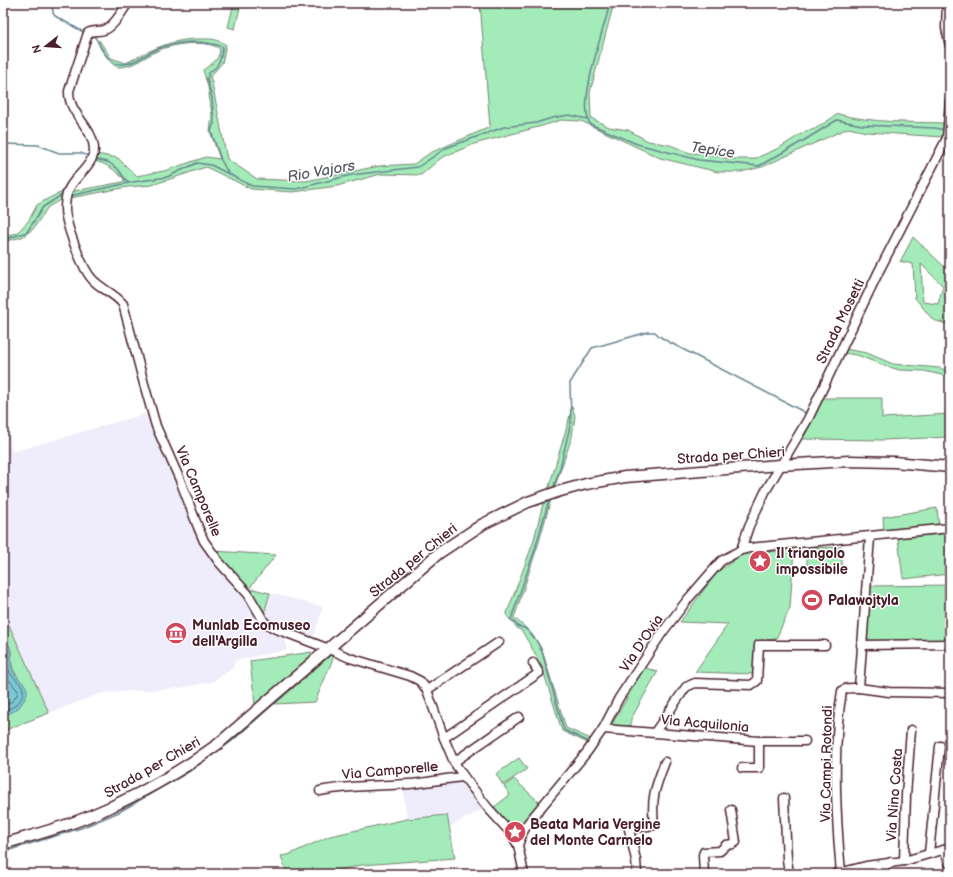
<svg xmlns="http://www.w3.org/2000/svg" width="953" height="877" font-family="'Balsamiq Sans',sans-serif">
	<style>
		.built { fill: #efecfb }
		.green { fill: #a3ebb8; stroke: #768572; fill-rule: evenodd }
		.water { fill: #79c8d5; stroke: #668491 }
		.lines { fill: none; stroke-linecap: round; stroke-linejoin: round }
		.shore { stroke: #5d636f; stroke-width: 1 }
		.stream { stroke: #668491; stroke-width: 1.5 }
		.minor-casing { stroke: #4a1f2b; stroke-width: 11 }
		.major-casing { stroke: #4a1f2b; stroke-width: 13 }
		.minor { stroke: #fff; stroke-width: 8 }
		.major { stroke: #fff; stroke-width: 10 }
		.labels { text-anchor: middle; stroke-width: 3; stroke-linejoin: round; paint-order: stroke }
		.street-label { font-size: 14px; fill: #4a1f2b; stroke: #fff }
		.poi-label { font-size: 14px; font-weight: bold; fill: #4a1f2b; stroke: #fff; text-anchor: start }
		.water-label { font-size: 15px; font-style: italic; fill: #5a5a66; stroke: #fff }
	</style>
	<rect width="100%" height="100%" fill="#fff"/>
	<filter id="ink" filterUnits="userSpaceOnUse"><feTurbulence type="fractalNoise" baseFrequency=".025" numOctaves="2"/><feDisplacementMap in="SourceGraphic" scale="8" xChannelSelector="R" yChannelSelector="G"/><feConvolveMatrix kernelMatrix="1 2 1 2 8 2 1 2 1" color-interpolation-filters="sRGB"/></filter>
	<g filter="url(#ink)">
		<g class="built">
			<path d="M3,399L6,402L12,452L148,413L191,518L244,591L258,618L262,627L285,636L287,650L236,660L233,668L212,682L180,688L102,693L49,713L9,625L8,607L3,595Z"/>
			<path d="M270,593L323,607L313,639L276,625L263,617Z"/>
			<path d="M446,781L464,783L477,802L483,809L449,827L447,815L407,819L403,789Z"/>
		</g>
		<g class="green">
			<path d="M234,3H241L235,29L228,27Z"/>
			<path d="M480,3H614L590,92L591,118L609,127L628,130L648,141L670,145L690,153L711,154L728,159H754L779,148L806,131L815,129L838,114C873,123 908,122 945,123L943,137L867,132L848,128L762,167L741,172H718L660,158L581,121L561,120L542,126L474,144L441,158L421,175L381,174L337,186L293,192L251,189L206,167L152,185L128,187L70,198L69,192L123,182L124,179C115,170 106,163 93,161L96,154L118,158L136,176L164,171L206,157L220,159L210,131L212,115L208,87L203,70C212,64 219,60 220,49C207,39 171,44 157,51C146,56 133,67 120,67C113,67 110,61 106,56C102,51 98,47 99,40L111,58L126,63C151,50 171,39 199,39C211,39 216,38 226,45L222,63L210,77L212,83L227,159L257,179L306,181L379,166L414,164L430,153L490,127Z"/>
			<path d="M65,191L64,198L48,207L33,229L22,237L3,242V236L17,233L29,220L37,205L51,197Z"/>
			<path d="M913,237L950,272V325L933,320L915,298L913,264L903,262V261L900,262ZM921,264L943,286L938,304L923,302Z"/>
			<path d="M845,349L867,353L893,364L940,368L950,372V377L924,371L899,370L880,364L857,355L842,353Z"/>
			<path d="M823,398H882V418L950,414V437L883,440L803,439Z"/>
			<path d="M572,406L575,416L572,437L554,489L548,490L568,423Z"/>
			<path d="M551,499L539,542L514,618C526,627 535,636 542,650L566,728L591,739L588,743L562,731L541,664L522,631L518,629L507,616V613L533,543L544,500Z"/>
			<path d="M937,508L939,527L884,531L883,517Z"/>
			<path d="M950,533V574L903,579L898,538Z"/>
			<path d="M842,547V568H807V548Z"/>
			<path d="M794,549L790,608L776,639L755,641L753,674L695,672L728,624L680,622L717,572L730,563L741,555Z"/>
			<path d="M213,551L276,555L248,590Z"/>
			<path d="M950,585V641H866L870,586Z"/>
			<path d="M253,589L270,593L263,617L251,594Z"/>
			<path d="M9,625L49,713L3,731V714H6L18,677L13,670L11,661L12,653L6,641L3,640V626Z"/>
			<path d="M312,652L309,659L255,705L250,661Z"/>
			<path d="M332,654H335L315,702L275,704Z"/>
			<path d="M644,668L658,671L631,719V726H614L612,724Z"/>
			<path d="M519,758L527,769L503,785L496,774Z"/>
			<path d="M514,779L540,803L522,826L511,828L494,807L510,795L504,786Z"/>
			<path d="M447,815L455,858L362,865L320,874H290L286,870L281,856L288,855L330,836L407,819Z"/>
		</g>
		<path class="water" d="M3,640C14,644 10,658 12,667C16,685 39,683 19,707C15,711 9,715 3,714Z"/>
		<g class="lines">
			<g class="shore">
				<path d="M3,644C11,654 5,661 9,671C12,678 21,682 23,689C25,700 12,710 3,710"/>
				<path d="M3,667L5,675L18,691C16,699 11,704 3,705"/>
			</g>
			<g class="stream">
				<path d="M52,3L53,13L55,16L85,33"/>
				<path d="M610,3C604,30 577,101 590,124L637,144L699,160L759,166L803,141L837,120L862,125L935,128L944,130"/>
				<path d="M91,36L95,37C100,46 108,63 119,64C131,66 143,56 153,51C174,41 201,39 223,47L220,60L216,67L209,73L207,79L212,98L214,123L211,131L221,160L228,173"/>
				<path d="M3,144L38,145L59,153H80L89,156"/>
				<path d="M94,159L108,162L118,169L128,183"/>
				<path d="M69,196L133,182L167,177L197,163L211,165L252,186L296,189L351,175L418,167L446,148L504,127L536,123L552,118L569,115L587,119"/>
				<path d="M3,239L9,238L27,232L43,207L60,196H63"/>
				<path d="M553,489L560,468L571,422L570,383L592,348L648,332H655L659,336L667,341L806,413"/>
				<path d="M549,500L535,549L511,619L518,626L526,629L536,640L542,652L564,730L587,741"/>
				<path d="M524,509L533,505"/>
				<path d="M438,560L447,554"/>
				<path d="M337,648L354,633"/>
				<path d="M3,852L81,828L119,812L190,771L232,741L330,654"/>
			</g>
			<g class="minor-casing">
				<g id="minor">
					<path d="M128,3C122,11 114,27 104,30C99,32 93,30 88,33L69,91C68,114 93,126 94,149C94,164 77,175 70,187C65,195 64,209 66,217C69,232 82,268 92,279C101,289 114,293 123,304L144,384L156,426L180,480L198,527L204,541L219,562L248,594L265,623L274,628L329,649L350,658L410,676L420,681L427,690L444,738L454,762L464,777L488,808L510,832L518,845"/>
					<path d="M947,3L946,28L950,46"/>
					<path d="M741,550L749,526L765,492L808,419L879,271L947,138L950,100"/>
					<path d="M861,645L950,644"/>
					<path d="M859,688L889,692L950,693"/>
					<path d="M427,690L499,642"/>
					<path d="M603,729L759,741H805"/>
					<path d="M655,732L686,687L695,683L751,685L757,681L759,645H825"/>
					<path d="M444,738L539,673L533,663"/>
					<path d="M454,762L519,717"/>
					<path d="M742,768H759V741"/>
					<path d="M320,791C349,785 379,786 409,784C427,783 445,778 464,777"/>
					<path d="M784,798L787,859L789,874"/>
					<path d="M944,850L950,865"/>
					<path d="M929,853L940,746"/>
					<path d="M904,861L906,795L911,730"/>
					<path d="M841,873C836,815 832,749 842,691C846,687 853,688 859,688L870,537"/>
					<path d="M524,874L518,845L523,832L528,823L587,752L603,729L619,698L633,677L662,633L688,599L721,561L741,550L749,548L950,528"/>
					<path d="M637,874L636,860L629,829L654,825C651,797 655,788 665,762"/>
					<path d="M704,874L703,855L704,852L720,851L726,845L733,844L736,842L731,810"/>
					<path d="M835,874L866,866L904,861L950,848"/>
					<path d="M882,874L884,867L891,862"/>
				</g>
			</g>
			<g class="major-casing">
				<path id="major" d="M3,844C30,836 58,829 85,818C132,799 177,774 218,744L439,553L483,524L528,502L557,492L586,484L625,477L780,465L849,461L894,462L950,467"/>
			</g>
			<use href="#minor" class="minor"/>
			<use href="#major" class="major"/>
		</g>
	</g>
	<defs>
		<g id="sight-disc" transform="scale(1.15)"><circle r="9.5" fill="#d1495b" stroke="#fff"/><path d="M0-6L1.8-2.2L6-1.7L2.9 1.2L3.7 5.4L0 3.3L-3.7 5.4L-2.9 1.2L-6-1.7L-1.8-2.2Z" fill="#fff"/></g>
		<g id="stadium-disc" transform="scale(1.15)"><circle r="9.5" fill="#d1495b" stroke="#fff"/><path d="M0-5a6.5 5 0 1 0 0 10a6.5 5 0 1 0 0-10ZM-3.5-1.8h7v3.6h-7Z" fill="#fff"/></g>
		<g id="museum-disc" transform="scale(1.15)"><circle r="9.5" fill="#d1495b" stroke="#fff"/><path d="M0-6L6-3V-2H-6V-3ZM-5-1h2V3h-2ZM-1-1h2V3h-2ZM3-1h2V3H3ZM-6 4H6V6H-6Z" fill="#fff"/></g>
	</defs>
	<g fill-rule="evenodd">
		<use href="#sight-disc" x="760" y="561"/>
		<use href="#stadium-disc" x="812" y="600"/>
		<use href="#museum-disc" x="176" y="633"/>
		<use href="#sight-disc" x="515" y="832"/>
	</g>
	<g class="labels">
		<g class="street-label">
			<text transform="translate(840 321) rotate(-64)" y="5">Strada Mosetti</text>
			<text transform="translate(731 455) rotate(-4)" y="5">Strada per Chieri</text>
			<text transform="translate(199 491) rotate(67)" y="5">Via Camporelle</text>
			<text transform="translate(413 560) rotate(-39)" y="5">Strada per Chieri</text>
			<text transform="translate(641 643) rotate(-56)" y="5">Via D'Ovia</text>
			<text transform="translate(705 723) rotate(5)" y="5">Via Acquilonia</text>
			<text transform="translate(826 764) rotate(-89)" y="5">Via Campi Rotondi</text>
			<text transform="translate(152 767) rotate(-30)" y="5">Strada per Chieri</text>
			<text transform="translate(390 770) rotate(-5)" y="5">Via Camporelle</text>
			<text transform="translate(894 795) rotate(-86)" y="5">Via Nino Costa</text>
		</g>
		<g class="poi-label">
			<text x="776" y="558">Il triangolo<tspan x="776" dy="16">impossibile</tspan></text>
			<text x="828" y="605">Palawojtyla</text>
			<text x="192" y="630">Munlab Ecomuseo<tspan x="192" dy="16">dell'Argilla</tspan></text>
			<text x="530" y="829">Beata Maria Vergine<tspan x="530" dy="16">del Monte Carmelo</tspan></text>
		</g>
		<g class="water-label">
			<text transform="translate(713 150) rotate(8)" y="5">Tepice</text>
			<text transform="translate(321 171) rotate(-10)" y="5">Rio Vajors</text>
		</g>
	</g>
	<rect width="953" height="877" fill="none" stroke="#fff" stroke-width="16"/>
	<rect x="8" y="8" width="937" height="861" fill="none" stroke="#4a1f2b" stroke-width="1.5" filter="url(#ink)"/>
	<g transform="translate(46 46) rotate(253)" stroke="#ffffff" stroke-width="3" paint-order="stroke">
	<path d="M0-3L7 15L0 10L-7 15Z" fill="#4a1f2b"/>
	<text y="-6" font-size="11" font-weight="bold" text-anchor="middle" fill="#4a1f2b">N</text>
	</g>
</svg>
